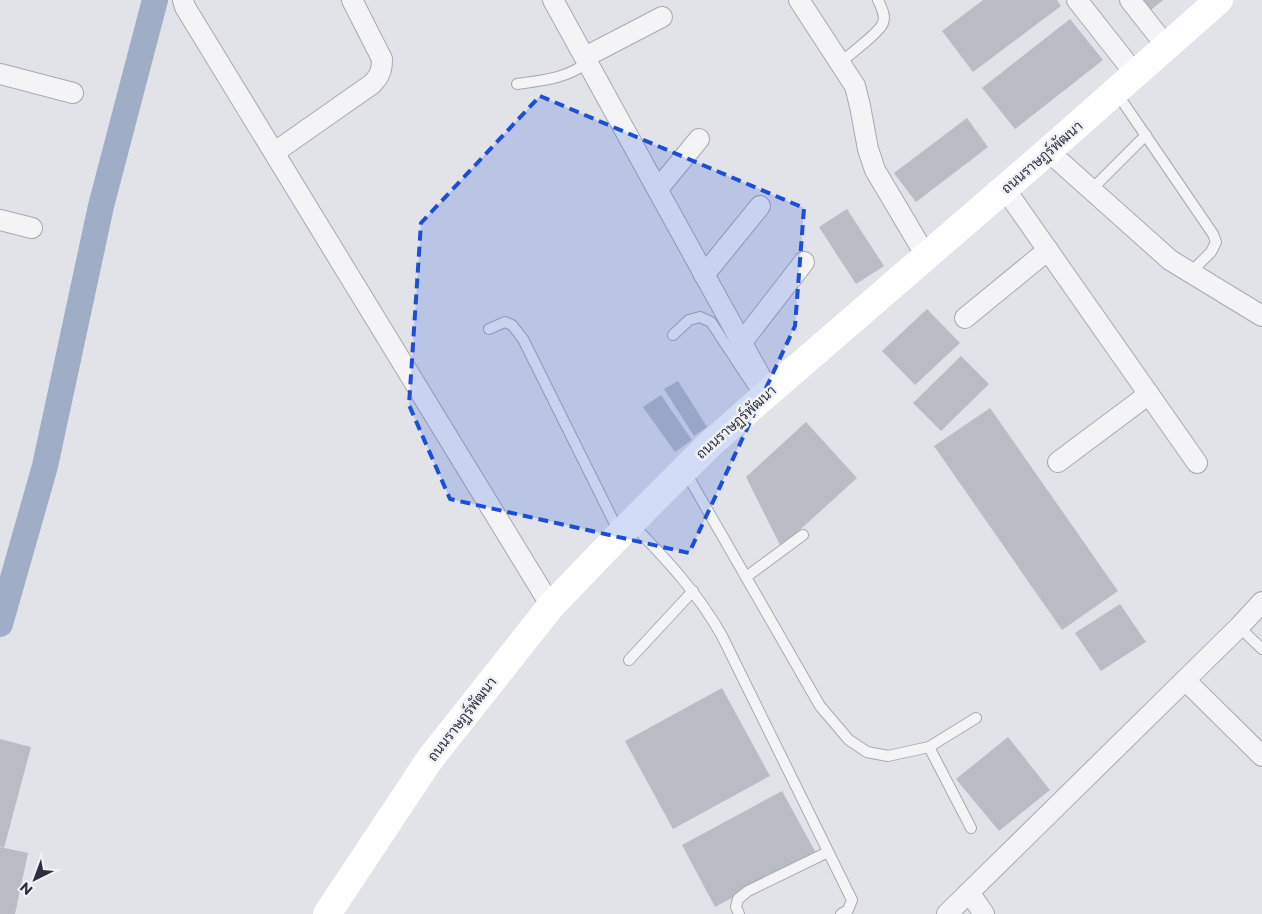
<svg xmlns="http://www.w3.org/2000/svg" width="1262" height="914" font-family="Montserrat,Sarabun,sans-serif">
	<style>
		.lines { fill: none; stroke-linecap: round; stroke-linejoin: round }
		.canal { stroke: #9fadc6; stroke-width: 26 }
		.building { fill: #b9bcc5 }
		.lane-casing { stroke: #a7aab3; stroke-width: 12 }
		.street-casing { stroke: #a7aab3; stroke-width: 22 }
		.lane { stroke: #f4f4f7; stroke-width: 10 }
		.street { stroke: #f4f4f7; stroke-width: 20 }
		.secondary { stroke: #fff; stroke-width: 28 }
		.marked { fill: #1d4ed8; fill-opacity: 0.2; stroke: #1d4ed8; stroke-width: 4; stroke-dasharray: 10 6; stroke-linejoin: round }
		.labels { text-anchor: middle; stroke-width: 5; stroke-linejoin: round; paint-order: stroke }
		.street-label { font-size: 14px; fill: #2b303f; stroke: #f1f2f6 }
	</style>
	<rect width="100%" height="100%" fill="#e1e3e9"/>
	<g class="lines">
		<path class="canal" d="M0,624L45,466L101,206L155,0"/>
	</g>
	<g class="building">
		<path d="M983,0H1057L1061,6L973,72L942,31Z"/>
		<path d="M1132,0H1163L1145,15Z"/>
		<path d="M1070,19L1103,60L1015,129L982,88Z"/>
		<path d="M967,118L988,147L916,202L894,173Z"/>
		<path d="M847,209L884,266L856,284L819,227Z"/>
		<path d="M927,309L960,343L915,385L882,351Z"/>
		<path d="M961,356L989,384L941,431L913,403Z"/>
		<path d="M678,381L707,427L694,436L664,389Z"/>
		<path d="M661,395L692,440L675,452L643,407Z"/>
		<path d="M990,408L1118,591L1062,630L934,446Z"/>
		<path d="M806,422L857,478L781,547L746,477Z"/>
		<path d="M1120,604L1146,642L1101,671L1075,633Z"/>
		<path d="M722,688L770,776L673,829L625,741Z"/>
		<path d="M1008,737L1050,790L999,831L956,779Z"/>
		<path d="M0,739L31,747L4,848L0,846Z"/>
		<path d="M782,791L816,853L715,907L682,845Z"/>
		<path d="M0,847L28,853L15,914H0Z"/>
	</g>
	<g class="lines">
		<g class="lane-casing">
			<g id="lane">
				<path d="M841,62C850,54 879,33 883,23C886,15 881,7 878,0"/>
				<path d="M517,84C545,80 564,79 587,63"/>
				<path d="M1116,92L1213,234L1216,242L1211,252L1190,273"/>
				<path d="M1092,189L1146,135"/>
				<path d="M489,329L505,322L512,325L523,339L619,532"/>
				<path d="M673,335L689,320L700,317L711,322L761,398"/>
				<path d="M685,471L820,706L849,740L867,752L888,756L929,747L976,718"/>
				<path d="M632,524C666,559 698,593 722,636L852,900L848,910L841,914"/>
				<path d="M746,577L803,535"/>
				<path d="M1239,627L1262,649"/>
				<path d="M629,660L693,591"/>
				<path d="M929,747L971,828"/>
				<path d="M739,914L736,907L738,899L748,891L828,852"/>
			</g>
		</g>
		<g class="street-casing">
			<g id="street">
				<path d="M183,0L185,7L551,606"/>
				<path d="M553,0L769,392"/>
				<path d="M799,0L855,86L860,106L868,149L875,170L926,256"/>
				<path d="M1077,0L1136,75"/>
				<path d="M1130,0L1167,47"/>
				<path d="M585,57L662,17"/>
				<path d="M0,74L73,93"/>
				<path d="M1048,151L1170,260L1262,316"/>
				<path d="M275,152L372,84C380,76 382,70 382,59L352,0"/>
				<path d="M658,189L699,139"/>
				<path d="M1005,189L1197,463"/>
				<path d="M0,220L32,228"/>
				<path d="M704,275L760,206"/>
				<path d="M965,318L1048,250"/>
				<path d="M742,342L804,262"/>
				<path d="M1058,462L1149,394"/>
				<path d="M1185,680L1262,756"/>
				<path d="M969,892L984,914"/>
				<path d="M947,914L1239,627L1262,602"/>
			</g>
		</g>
		<use href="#lane" class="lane"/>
		<use href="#street" class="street"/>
		<path class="secondary" d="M327,914L430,759L551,606L631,523L708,446L761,399L1048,151L1219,0"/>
	</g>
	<path class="marked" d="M540,96L804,208L795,326L689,553L450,499L409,405L421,223Z"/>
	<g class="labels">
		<g class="street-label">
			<text transform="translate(1042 157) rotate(-41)" y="5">ถนนราษฏร์พัฒนา</text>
			<text transform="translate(736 422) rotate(-42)" y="5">ถนนราษฏร์พัฒนา</text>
			<text transform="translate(462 719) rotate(-52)" y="5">ถนนราษฏร์พัฒนา</text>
		</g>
	</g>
	<g transform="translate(35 879) rotate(222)" stroke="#f1f2f6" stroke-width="4" paint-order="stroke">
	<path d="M0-4L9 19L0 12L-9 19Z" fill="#2b303f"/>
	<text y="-8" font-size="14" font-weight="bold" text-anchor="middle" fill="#2b303f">N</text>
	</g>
</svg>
